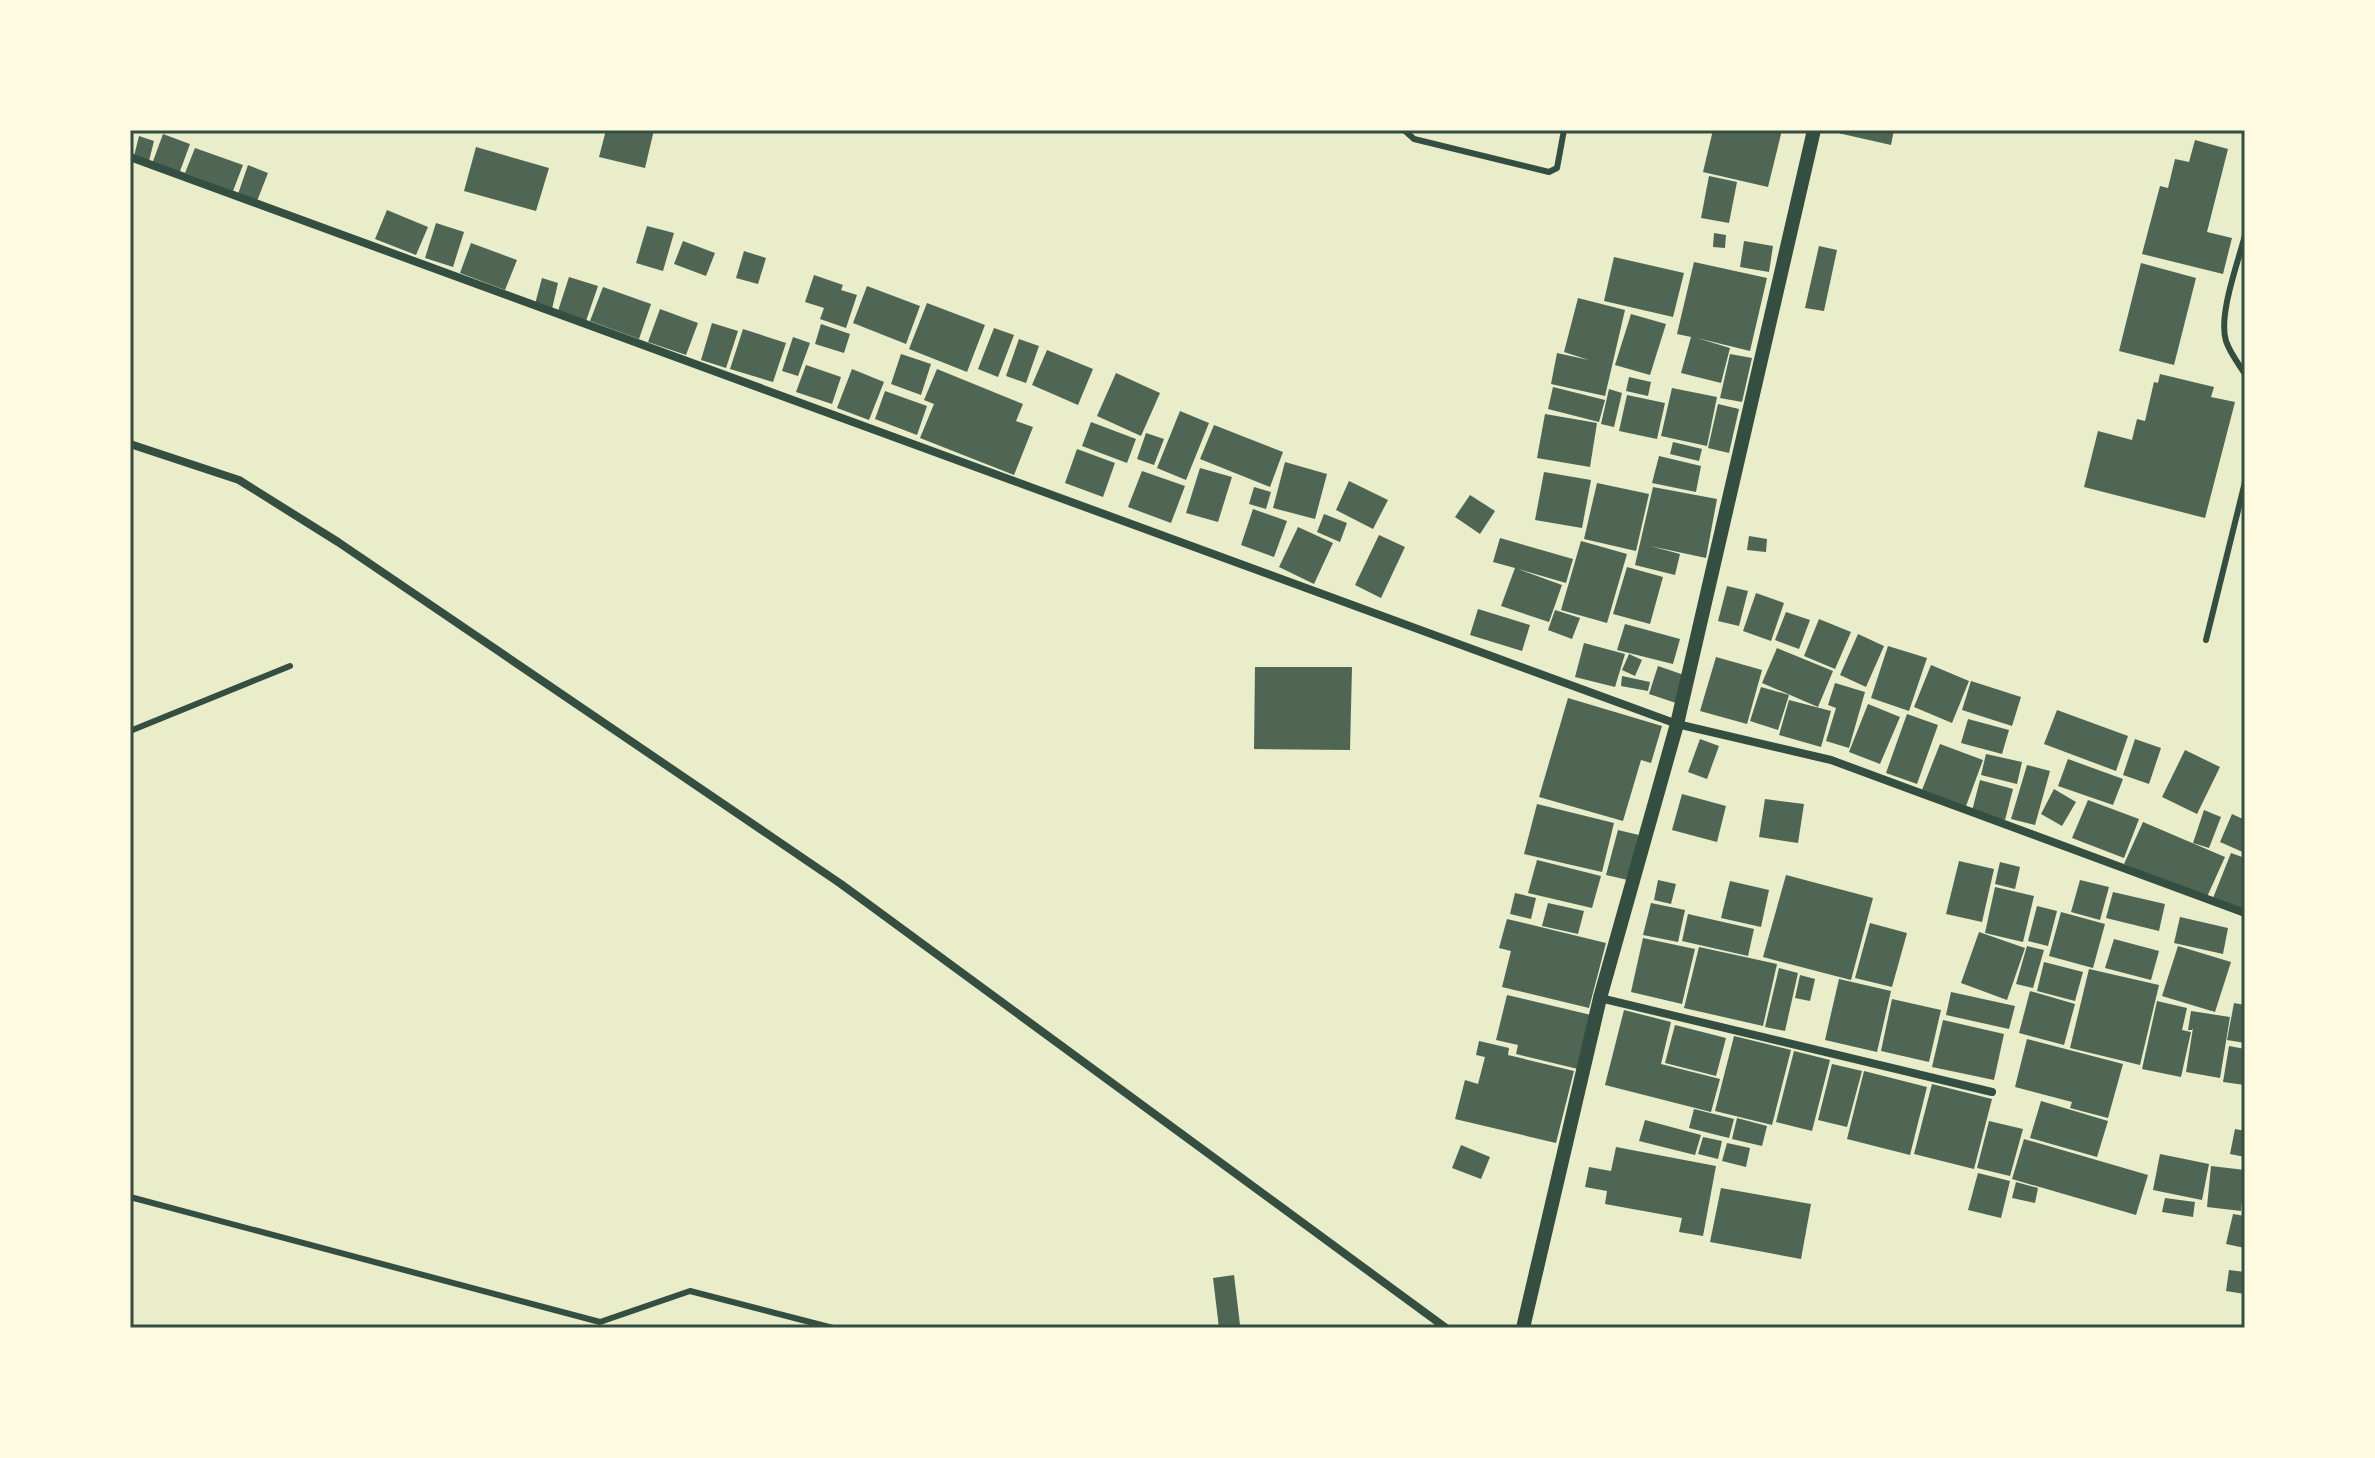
<svg xmlns="http://www.w3.org/2000/svg" width="2375" height="1458" font-family="'IBM Plex Serif',serif">
	<style>
		.building { fill: #4f6655 }
		.lines { fill: none; stroke-linecap: round; stroke-linejoin: round }
		.service { stroke: #344e41; stroke-width: 6 }
		.minor { stroke: #344e41; stroke-width: 8 }
		.tertiary { stroke: #344e41; stroke-width: 14 }
		.neatline { fill: none; stroke: #344e41; stroke-width: 3 }
	</style>
	<rect width="100%" height="100%" fill="#e9edc9"/>
	<g class="building">
		<path d="M606,130H654L645,168L599,157Z"/>
		<path d="M1713,130H1782L1768,187L1703,172Z"/>
		<path d="M1839,130H1894L1891,145L1838,133Z"/>
		<path d="M163,134L190,144L179,174L152,164Z"/>
		<path d="M139,136L154,141L149,161L134,156Z"/>
		<path d="M2195,140L2228,149L2207,232L2232,238L2223,274L2142,254L2160,186L2168,188L2175,159L2189,162Z"/>
		<path d="M476,147L549,168L536,211L464,191Z"/>
		<path d="M195,148L243,165L233,191L185,173Z"/>
		<path d="M248,165L268,173L257,201L238,194Z"/>
		<path d="M1709,176L1737,182L1729,223L1701,218Z"/>
		<path d="M387,210L428,227L416,255L375,239Z"/>
		<path d="M436,223L464,232L453,267L425,258Z"/>
		<path d="M647,226L674,233L663,271L636,263Z"/>
		<path d="M1714,233L1726,235L1725,248L1713,247Z"/>
		<path d="M683,241L715,253L706,276L674,264Z"/>
		<path d="M1744,241L1773,246L1769,272L1740,267Z"/>
		<path d="M471,243L517,260L505,290L460,273Z"/>
		<path d="M1819,246L1837,250L1824,311L1805,308Z"/>
		<path d="M744,251L766,258L758,284L736,278Z"/>
		<path d="M1614,257L1684,273L1673,317L1604,301Z"/>
		<path d="M1694,262L1767,278L1750,351L1697,338L1730,348L1721,383L1681,373L1691,337L1677,334Z"/>
		<path d="M2141,263L2196,278L2174,365L2119,351Z"/>
		<path d="M814,275L843,285L841,290L857,295L846,328L820,319L824,308L805,302Z"/>
		<path d="M569,277L598,286L586,321L558,311Z"/>
		<path d="M542,278L558,283L552,309L535,304Z"/>
		<path d="M867,286L920,306L906,344L853,323Z"/>
		<path d="M603,287L651,304L639,339L590,321Z"/>
		<path d="M1578,298L1625,310L1605,396L1551,384L1557,353L1589,360L1564,352Z"/>
		<path d="M927,303L985,325L967,372L909,349Z"/>
		<path d="M660,309L698,323L686,355L648,342Z"/>
		<path d="M1631,314L1666,324L1650,375L1615,365Z"/>
		<path d="M712,323L738,331L726,368L701,360Z"/>
		<path d="M821,324L850,334L844,353L815,344Z"/>
		<path d="M994,328L1014,335L998,377L978,369Z"/>
		<path d="M743,329L786,343L773,382L730,369Z"/>
		<path d="M793,337L810,343L798,376L782,371Z"/>
		<path d="M1019,339L1039,346L1026,383L1006,376Z"/>
		<path d="M1047,350L1093,369L1078,405L1032,385Z"/>
		<path d="M901,354L931,364L921,395L891,384Z"/>
		<path d="M1730,354L1752,358L1742,402L1720,398Z"/>
		<path d="M806,365L841,377L832,404L796,392Z"/>
		<path d="M852,369L884,382L869,420L837,408Z"/>
		<path d="M937,369L1023,404L1016,421L1033,427L1014,475L920,438L934,404L924,400Z"/>
		<path d="M1116,373L1160,393L1141,436L1097,416Z"/>
		<path d="M2160,374L2214,387L2211,397L2235,402L2205,518L2084,487L2098,431L2132,440L2137,419L2145,421L2154,382L2158,383Z"/>
		<path d="M1629,377L1651,382L1648,396L1626,391Z"/>
		<path d="M1553,387L1605,400L1599,422L1548,409Z"/>
		<path d="M1672,388L1717,397L1707,446L1661,436Z"/>
		<path d="M1609,389L1622,393L1614,427L1601,424Z"/>
		<path d="M885,391L927,406L917,435L875,419Z"/>
		<path d="M1627,395L1665,403L1657,439L1619,431Z"/>
		<path d="M1718,404L1739,409L1729,453L1708,448Z"/>
		<path d="M1180,411L1209,423L1186,480L1157,468Z"/>
		<path d="M1545,414L1597,423L1590,467L1537,458Z"/>
		<path d="M1091,422L1136,439L1127,463L1082,446Z"/>
		<path d="M1214,425L1283,452L1270,487L1200,459Z"/>
		<path d="M1146,433L1164,439L1154,465L1137,459Z"/>
		<path d="M1673,442L1702,449L1699,461L1670,454Z"/>
		<path d="M1077,449L1115,463L1103,497L1065,483Z"/>
		<path d="M1659,456L1701,466L1696,492L1652,483Z"/>
		<path d="M1285,462L1327,474L1315,519L1273,508Z"/>
		<path d="M1200,468L1232,477L1218,522L1186,513Z"/>
		<path d="M1142,471L1185,486L1171,523L1128,507Z"/>
		<path d="M1544,472L1591,480L1582,528L1535,520Z"/>
		<path d="M1349,481L1388,500L1373,529L1336,510Z"/>
		<path d="M1597,483L1649,494L1636,551L1584,539Z"/>
		<path d="M1254,487L1271,492L1266,509L1249,504Z"/>
		<path d="M1653,487L1717,499L1706,558L1650,546L1680,554L1675,575L1635,565Z"/>
		<path d="M1470,495L1495,511L1480,534L1455,517Z"/>
		<path d="M1253,509L1287,521L1274,557L1241,545Z"/>
		<path d="M1324,514L1347,523L1340,542L1317,532Z"/>
		<path d="M1298,527L1333,543L1314,584L1279,567Z"/>
		<path d="M1379,535L1405,547L1381,598L1355,585Z"/>
		<path d="M1749,536L1767,539L1766,552L1747,550Z"/>
		<path d="M1500,538L1573,559L1566,583L1518,569L1562,585L1549,622L1501,606L1515,568L1493,562Z"/>
		<path d="M1581,541L1627,554L1607,623L1561,610Z"/>
		<path d="M1627,567L1663,577L1650,624L1613,614Z"/>
		<path d="M1727,586L1748,591L1739,626L1718,621Z"/>
		<path d="M1756,593L1784,603L1771,641L1743,631Z"/>
		<path d="M1478,609L1530,625L1522,651L1470,635Z"/>
		<path d="M1555,610L1580,618L1572,639L1548,630Z"/>
		<path d="M1786,612L1810,620L1799,649L1775,640Z"/>
		<path d="M1819,619L1851,632L1835,669L1804,656Z"/>
		<path d="M1625,624L1680,639L1673,664L1617,650Z"/>
		<path d="M1858,634L1884,646L1866,687L1840,675Z"/>
		<path d="M1584,643L1625,654L1615,687L1575,677Z"/>
		<path d="M1888,646L1927,658L1909,711L1871,698Z"/>
		<path d="M1777,648L1833,671L1818,707L1762,683Z"/>
		<path d="M1629,654L1642,660L1635,676L1622,670Z"/>
		<path d="M1716,657L1762,670L1747,724L1700,711Z"/>
		<path d="M1931,665L1969,681L1952,723L1914,707Z"/>
		<path d="M1658,666L1684,675L1676,703L1649,694Z"/>
		<path d="M1255,667H1352L1350,750L1254,749Z"/>
		<path d="M1622,676L1650,682L1648,691L1621,686Z"/>
		<path d="M1971,681L2021,697L2012,726L1962,710Z"/>
		<path d="M1835,683L1865,692L1849,748L1826,741L1836,708L1828,705Z"/>
		<path d="M1761,687L1789,695L1778,730L1750,721Z"/>
		<path d="M1568,698L1662,726L1651,763L1641,760L1623,821L1539,797Z"/>
		<path d="M1789,700L1831,711L1821,747L1779,735Z"/>
		<path d="M1868,704L1900,717L1880,764L1849,752Z"/>
		<path d="M2057,710L2128,736L2116,771L2044,744Z"/>
		<path d="M1907,714L1938,725L1917,784L1886,773Z"/>
		<path d="M1968,719L2009,730L2002,754L1961,743Z"/>
		<path d="M1700,739L1719,746L1707,779L1688,772Z"/>
		<path d="M2135,739L2161,748L2149,784L2123,775Z"/>
		<path d="M1940,744L1983,760L1966,806L1922,790Z"/>
		<path d="M2185,750L2220,767L2197,814L2162,797Z"/>
		<path d="M1986,754L2022,762L2017,784L1981,775Z"/>
		<path d="M2068,759L2123,779L2113,805L2058,786Z"/>
		<path d="M2027,765L2050,771L2035,825L2011,819Z"/>
		<path d="M1980,780L2013,789L2005,820L1972,811Z"/>
		<path d="M2054,789L2076,802L2062,826L2041,814Z"/>
		<path d="M1682,794L1726,806L1717,842L1672,830Z"/>
		<path d="M1765,799L1804,804L1798,843L1759,837Z"/>
		<path d="M2088,800L2139,819L2124,858L2072,838Z"/>
		<path d="M1537,804L1614,823L1602,872L1524,854Z"/>
		<path d="M2204,810L2221,817L2209,848L2193,843Z"/>
		<path d="M2232,814L2245,820V853L2220,842Z"/>
		<path d="M2143,822L2225,857L2206,899L2124,864Z"/>
		<path d="M1618,830L1639,835L1628,880L1606,875Z"/>
		<path d="M2231,853L2245,858V910L2213,898Z"/>
		<path d="M1537,860L1601,876L1592,908L1528,893Z"/>
		<path d="M1959,861L1994,869L1982,922L1946,914Z"/>
		<path d="M2000,862L2020,867L2015,889L1995,884Z"/>
		<path d="M1786,875L1873,898L1851,980L1763,957Z"/>
		<path d="M1658,880L1676,884L1671,904L1654,900Z"/>
		<path d="M2080,880L2109,887L2100,920L2071,912Z"/>
		<path d="M1730,881L1769,890L1761,927L1721,918Z"/>
		<path d="M1995,887L2034,896L2023,942L1985,933Z"/>
		<path d="M2113,892L2165,904L2159,931L2106,918Z"/>
		<path d="M1515,893L1536,898L1531,919L1510,914Z"/>
		<path d="M1548,903L1584,911L1578,934L1542,926Z"/>
		<path d="M1651,903L1685,910L1678,942L1643,935Z"/>
		<path d="M2037,906L2057,911L2048,946L2028,941Z"/>
		<path d="M2061,912L2105,924L2093,968L2049,956Z"/>
		<path d="M1688,914L1754,929L1748,956L1682,941Z"/>
		<path d="M2180,917L2228,928L2223,954L2174,943Z"/>
		<path d="M1507,919L1606,943L1589,1008L1502,987L1511,951L1499,948Z"/>
		<path d="M1870,923L1907,933L1892,987L1855,978Z"/>
		<path d="M1979,932L2025,948L2007,1000L1961,983Z"/>
		<path d="M1643,938L1695,949L1682,1004L1631,992Z"/>
		<path d="M2114,939L2159,951L2151,980L2105,968Z"/>
		<path d="M2027,946L2044,950L2033,988L2016,984Z"/>
		<path d="M2178,946L2231,962L2215,1012L2162,996Z"/>
		<path d="M1699,947L1777,964L1763,1026L1684,1008Z"/>
		<path d="M2044,962L2083,972L2075,1001L2037,991Z"/>
		<path d="M1779,968L1798,973L1785,1031L1765,1027Z"/>
		<path d="M2089,969L2159,985L2140,1065L2070,1048Z"/>
		<path d="M1800,975L1815,979L1810,1001L1795,998Z"/>
		<path d="M1839,979L1891,991L1877,1052L1825,1040Z"/>
		<path d="M2030,991L2075,1004L2064,1045L2019,1033Z"/>
		<path d="M1951,992L2015,1006L2009,1029L1946,1015Z"/>
		<path d="M1507,995L1591,1015L1578,1069L1516,1054L1518,1045L1496,1040Z"/>
		<path d="M1892,999L1941,1010L1929,1062L1881,1051Z"/>
		<path d="M2157,1001L2187,1008L2182,1030L2191,1032L2181,1077L2142,1069Z"/>
		<path d="M2234,1003L2245,1005V1043L2227,1040Z"/>
		<path d="M1624,1010L1671,1022L1661,1064L1720,1079L1711,1112L1605,1085Z"/>
		<path d="M2191,1011L2230,1017L2220,1078L2186,1072L2193,1028L2192,1030H2188Z"/>
		<path d="M1943,1020L2004,1034L1994,1080L1932,1067Z"/>
		<path d="M1675,1025L1726,1038L1716,1076L1665,1063Z"/>
		<path d="M1734,1036L1791,1050L1772,1125L1715,1111Z"/>
		<path d="M2027,1039L2123,1064L2108,1118L2070,1108L2072,1102L2015,1087Z"/>
		<path d="M1479,1041L1509,1048L1508,1055L1574,1071L1556,1143L1455,1119L1465,1080L1478,1084L1485,1057L1476,1055Z"/>
		<path d="M2229,1046L2245,1049V1085L2223,1082Z"/>
		<path d="M1794,1051L1830,1060L1812,1131L1776,1122Z"/>
		<path d="M1832,1064L1862,1071L1847,1127L1818,1120Z"/>
		<path d="M1864,1071L1927,1087L1910,1155L1847,1139Z"/>
		<path d="M1932,1084L1992,1099L1974,1169L1914,1154Z"/>
		<path d="M2041,1101L2108,1121L2097,1157L2030,1138Z"/>
		<path d="M1694,1109L1734,1119L1729,1138L1689,1128Z"/>
		<path d="M1737,1118L1767,1126L1762,1146L1732,1139Z"/>
		<path d="M1645,1120L1701,1135L1695,1155L1639,1141Z"/>
		<path d="M1989,1121L2023,1129L2010,1176L1977,1168Z"/>
		<path d="M2235,1129L2245,1131V1157L2230,1154Z"/>
		<path d="M1703,1137L1722,1141L1718,1159L1698,1154Z"/>
		<path d="M2024,1139L2148,1175L2136,1215L2012,1179Z"/>
		<path d="M1727,1143L1750,1148L1746,1167L1722,1161Z"/>
		<path d="M1461,1145L1490,1157L1481,1179L1452,1168Z"/>
		<path d="M1616,1147L1716,1166L1703,1236L1679,1232L1682,1218L1605,1204L1607,1191L1585,1187L1589,1167L1611,1171Z"/>
		<path d="M2160,1154L2209,1164L2202,1200L2153,1190Z"/>
		<path d="M2211,1166L2245,1170L2241,1211L2207,1207Z"/>
		<path d="M1978,1173L2010,1181L2001,1218L1968,1210Z"/>
		<path d="M2016,1182L2038,1188L2035,1203L2012,1198Z"/>
		<path d="M1721,1188L1811,1204L1801,1259L1710,1242Z"/>
		<path d="M2165,1198L2195,1202L2193,1217L2162,1212Z"/>
		<path d="M2233,1214L2245,1216V1248L2226,1244Z"/>
		<path d="M2229,1270L2245,1272V1294L2226,1291Z"/>
		<path d="M1234,1275L1240,1325L1219,1328L1213,1278Z"/>
	</g>
	<g class="lines">
		<g class="service">
			<path d="M1404,130L1414,139L1549,172L1557,168L1564,130"/>
			<path d="M2245,235C2238,263 2218,315 2226,341C2230,353 2238,363 2245,374"/>
			<path d="M2206,640L2245,482"/>
			<path d="M130,731L290,666"/>
			<path d="M130,1197L600,1322L690,1291L833,1328"/>
		</g>
		<g class="minor">
			<path d="M130,157L1677,724L1831,760L2245,913"/>
			<path d="M130,444L239,480L338,542L841,884L1446,1328"/>
			<path d="M1600,998L1992,1092"/>
		</g>
		<path class="tertiary" d="M1523,1328L1600,998L1677,724L1814,130"/>
	</g>
	<rect width="2375" height="1458" fill="none" stroke="#fefae0" stroke-width="264"/>
	<rect x="132" y="132" width="2111" height="1194" class="neatline"/>
</svg>
